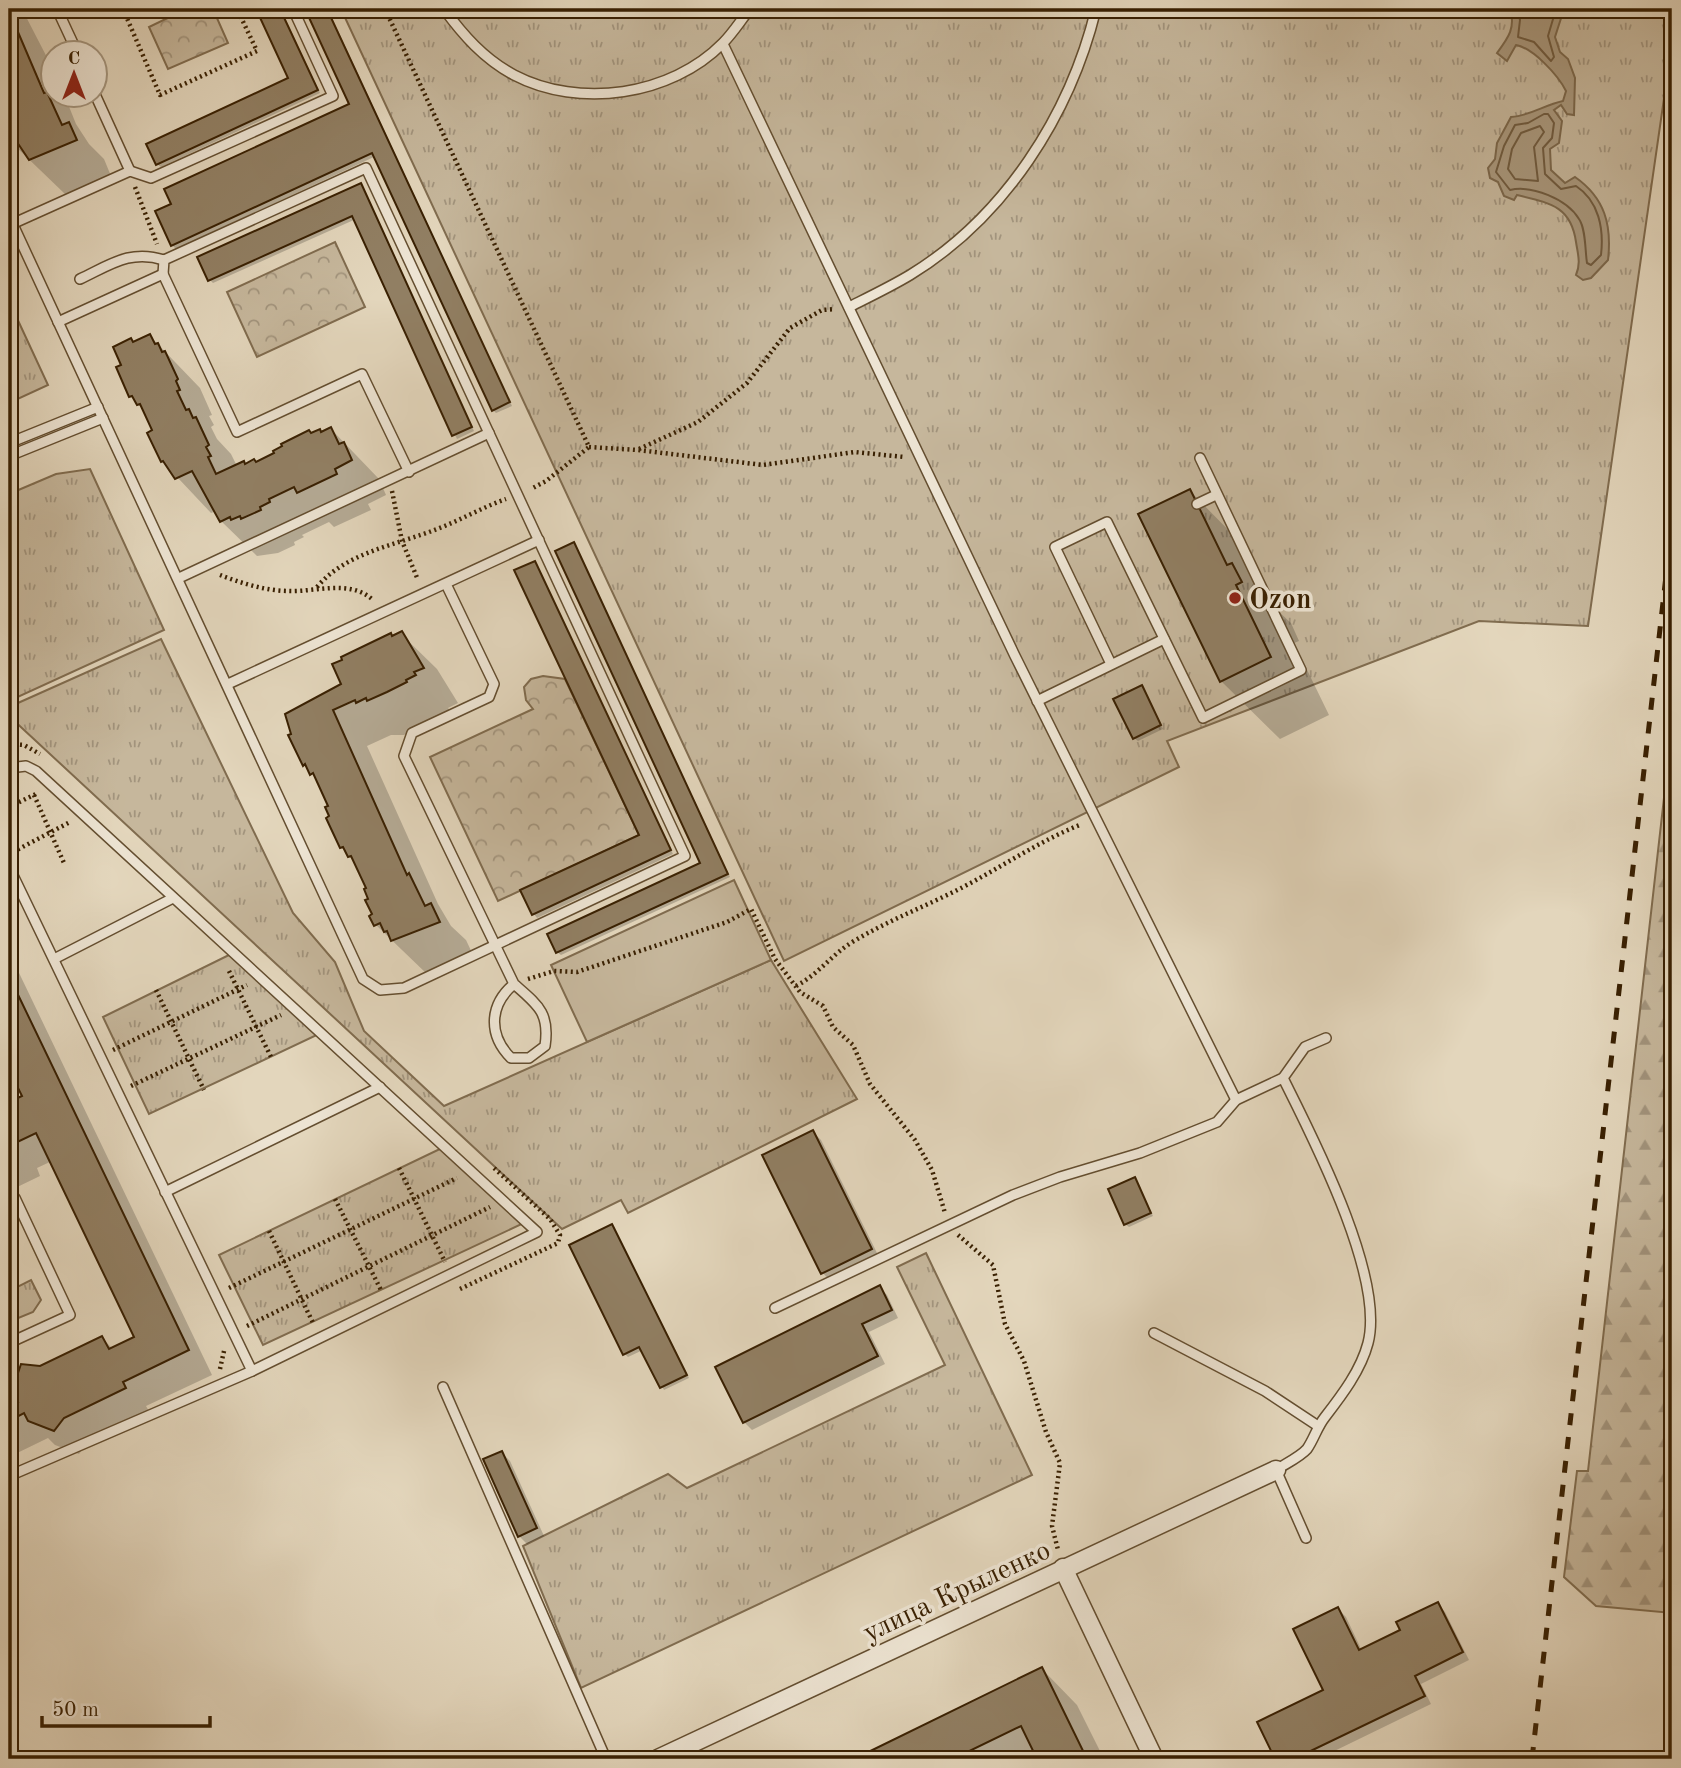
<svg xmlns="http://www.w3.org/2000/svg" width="1681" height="1768" font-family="'Old Standard TT',serif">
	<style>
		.grass { fill: url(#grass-tufts); stroke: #806c4f; stroke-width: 2 }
		.forest { fill: url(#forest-firs); stroke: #806c4f; stroke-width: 2 }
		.park { fill: url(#park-crowns); stroke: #806c4f; stroke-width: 2 }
		.garden { fill: #c6b79c; stroke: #806c4f; stroke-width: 2 }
		.water { fill: #a9987d; stroke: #7c684c; stroke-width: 2 }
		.shadow { fill: #0003 }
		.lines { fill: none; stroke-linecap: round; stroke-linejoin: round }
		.shore { stroke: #715c40; stroke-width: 2 }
		.building { fill: #917f63; stroke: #392002; stroke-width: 2 }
		.service-casing { stroke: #644e30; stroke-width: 12 }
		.minor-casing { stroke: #644e30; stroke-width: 21 }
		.path { stroke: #392002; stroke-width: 4.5; stroke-dasharray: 2 3.5; stroke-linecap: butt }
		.service { stroke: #ede4d3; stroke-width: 9 }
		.minor { stroke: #ede4d3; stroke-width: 18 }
		.rail { stroke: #392002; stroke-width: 5; stroke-dasharray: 12 12; stroke-linecap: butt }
		.poi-dot { fill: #8f2418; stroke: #ede4d3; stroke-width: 2.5 }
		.labels { text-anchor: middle; stroke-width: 7; stroke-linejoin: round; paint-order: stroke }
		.poi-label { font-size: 28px; font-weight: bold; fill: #392002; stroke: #ede4d3; text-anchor: start }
		.street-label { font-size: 28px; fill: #392002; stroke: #ede4d3 }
	</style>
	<defs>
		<pattern id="grass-tufts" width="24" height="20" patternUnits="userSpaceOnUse" patternTransform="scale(1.75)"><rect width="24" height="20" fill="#c6b79c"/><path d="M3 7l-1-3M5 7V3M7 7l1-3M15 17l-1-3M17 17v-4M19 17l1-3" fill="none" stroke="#a2947d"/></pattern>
		<pattern id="forest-firs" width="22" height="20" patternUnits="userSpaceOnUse" patternTransform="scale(1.75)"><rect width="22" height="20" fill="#c6b79c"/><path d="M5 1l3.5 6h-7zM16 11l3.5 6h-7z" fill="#a2947d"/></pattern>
		<pattern id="park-crowns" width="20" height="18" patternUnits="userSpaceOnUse" patternTransform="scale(1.75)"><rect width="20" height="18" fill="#c6b79c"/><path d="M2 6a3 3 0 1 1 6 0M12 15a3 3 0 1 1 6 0" fill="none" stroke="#a2947d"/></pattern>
	</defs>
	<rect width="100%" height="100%" fill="#e3d6bc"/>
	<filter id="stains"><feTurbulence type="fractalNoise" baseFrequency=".00286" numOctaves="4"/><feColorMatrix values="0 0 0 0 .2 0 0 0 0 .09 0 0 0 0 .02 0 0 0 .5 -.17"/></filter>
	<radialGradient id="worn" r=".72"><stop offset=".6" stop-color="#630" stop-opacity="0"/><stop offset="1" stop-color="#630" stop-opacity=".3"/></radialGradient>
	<g class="grass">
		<path d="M341,9H1672V43L1588,626L1479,621L1167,741L1179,767L784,961Z"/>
		<path d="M9,301L48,385L9,403Z"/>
		<path d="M90,469L164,630L9,701V494L56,474Z"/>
		<path d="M161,639L293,913L335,962L364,1031L444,1106L771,960L857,1099L628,1213L621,1200L562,1229L9,716V707Z"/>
		<path d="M233,953L321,1033L149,1114L103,1017Z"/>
		<path d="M444,1147L526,1222L263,1345L219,1255Z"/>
		<path d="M926,1253L1032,1475L581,1688L523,1546L668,1474L687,1488L945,1365L897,1267Z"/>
		<path d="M31,1280L41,1300L33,1312L16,1319L9,1305V1291Z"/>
	</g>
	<path class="forest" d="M1672,727V1613L1596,1606L1564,1577L1577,1471H1588Z"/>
	<g class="park">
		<path d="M171,9H213L228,43L168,69L149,27L174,15Z"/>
		<path d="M335,242L365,307L257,357L227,292Z"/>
		<path d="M543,676L565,679L639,835L498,901L430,757L533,709L526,700L524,687L531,679Z"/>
	</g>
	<path class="garden" d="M734,880L771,960L587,1042L551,965Z"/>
	<path class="water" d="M1510,9H1564L1555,37L1560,52L1568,59L1575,78L1574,115L1567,114L1561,105L1554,110L1562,121L1559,143L1550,149L1551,170L1565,183L1575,177C1605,198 1612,225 1608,260L1591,278L1583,280L1576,275C1581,263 1578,255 1576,242C1571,206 1550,203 1517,195L1514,200L1504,196L1498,182L1490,178L1488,168L1495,159L1497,143L1511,117C1530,116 1544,105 1563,101L1566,91C1558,75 1533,48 1516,45L1507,61L1497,53C1508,38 1516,28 1510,9Z"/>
	<g class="shadow">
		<path d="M9,9H22L52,67V94H64L76,124L89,144L104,159L111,176L65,194L13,144L9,131Z"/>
		<path d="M258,9H281L320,93L161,167L157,164L290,79Z"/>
		<path d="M307,9H328L512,406L496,413L493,410L376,156L176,249L172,245L351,105Z"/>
		<path d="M361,185L474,431L457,439L356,219L213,283L210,280Z"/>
		<path d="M150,336L200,388L212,415L209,416L214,425L211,427L217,439L231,454L237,466L256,464L312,435L331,429L379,479L386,495L368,504L371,510L334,527L329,522L302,535L304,537L294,542L295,545L278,553L257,556L221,521L216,511L211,513L162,461L155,431L145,411L131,396L124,366L131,340L135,344Z"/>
		<path d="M1190,491L1248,550L1278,611L1291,623L1299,641L1294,643L1329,715L1280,739L1221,681Z"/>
		<path d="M574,544L730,877L561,955L557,952L702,864Z"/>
		<path d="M534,563L673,854L537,918L534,914L641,836Z"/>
		<path d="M401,634L437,669L458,703L448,708L450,710L440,715L441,718L423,726L404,735H391L367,746L438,904L451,926L466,940L474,957L428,975L376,925L369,889L357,863L342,847L328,819L332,817L330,806L318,780L304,765L343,685L393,638Z"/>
		<path d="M1145,691L1163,729L1138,741L1134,738Z"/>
		<path d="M9,952L212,1375L146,1406L150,1413L88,1442L79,1454L55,1445L48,1438L9,1457V1408L21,1402L40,1368L102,1338L113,1349L136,1338L52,1161L37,1168L40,1176L9,1191V1104L24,1097L9,1066Z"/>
		<path d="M813,1132L821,1140L879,1257L830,1281L823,1273Z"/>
		<path d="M1135,1179L1153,1216L1129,1227L1125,1224Z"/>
		<path d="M612,1226L689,1378L664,1390L643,1350L628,1357L625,1354Z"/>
		<path d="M879,1287L887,1295L898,1318L869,1332L885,1364L752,1430L744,1422Z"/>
		<path d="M502,1453L510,1461L544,1536L527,1544L519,1536Z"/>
		<path d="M1438,1604L1445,1612L1469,1660L1421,1684L1431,1704L1318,1759H1277L1260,1723L1325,1691L1338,1609L1346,1617L1362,1651L1402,1631Z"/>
		<path d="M1042,1669L1077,1705L1104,1759H858Z"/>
	</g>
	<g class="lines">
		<g class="shore">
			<path d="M1517,9L1520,20L1518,37L1534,42L1551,61L1554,57L1548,36L1556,9"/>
			<path d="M1544,114H1548L1554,123L1552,138L1543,148L1545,174L1561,189L1576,186C1599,201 1604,229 1601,255L1591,265L1587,263C1585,251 1586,229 1579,219C1567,199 1532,185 1510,190L1496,172L1504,146L1515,125L1528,123Z"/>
			<path d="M1540,126L1544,132L1534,147L1538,181L1515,179L1508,169L1512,149L1521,133Z"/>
		</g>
	</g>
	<g class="building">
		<path d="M256,9H280L318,90L156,165L146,144L288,78Z"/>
		<path d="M305,9H327L510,402L492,411L372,153L171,246L155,211L171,204L164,189L349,104Z"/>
		<path d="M9,11L44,93L47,92L62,125L69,122L77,140L29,160L17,142L12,145L9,138Z"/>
		<path d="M361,183L472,427L452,436L352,216L208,281L197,257Z"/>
		<path d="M150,334L155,344L158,343L162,352L165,351L178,379L176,381L180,390L177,391L186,410L189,409L193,418L196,417L209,445L206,447L211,456L208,457L216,474L244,461L245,464L254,459L256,462L274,453L273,451L282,446L281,444L309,430L311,433L320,429L321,432L331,427L339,444L344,442L352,460L335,469L337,474L297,493L294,487L269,499L270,502L260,507L261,510L241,519L240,516L231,520L230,517L220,522L192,471L175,479L163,461L161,462L147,433L152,430L140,404L137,405L132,396L129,397L116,367L121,365L113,347L131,338L133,342Z"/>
		<path d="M1190,489L1227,565L1232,563L1242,582L1236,585L1271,657L1220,682L1138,514Z"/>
		<path d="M574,542L728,874L556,953L547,934L700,863L555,551Z"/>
		<path d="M535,561L671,850L532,915L520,890L639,835L514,570Z"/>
		<path d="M402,631L424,668L414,672L416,675L406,680L407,682L387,692L367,701L366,698L356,703L355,700L333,710L407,875L409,873L425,906L431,903L440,922L391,941L387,931L384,932L380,923L374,926L369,916L372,914L365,900L368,899L364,889L366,888L351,856L348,857L343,847L340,848L326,818L329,816L325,807L328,806L313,773L310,775L305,764L303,766L288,735L291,734L285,714L341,684L332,664L342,660L341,657L391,633L392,636Z"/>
		<path d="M1142,685L1161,725L1133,739L1113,699Z"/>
		<path d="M9,976L189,1350L123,1382L126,1388L64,1418L54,1431L28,1421L24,1413L9,1421V1406L18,1402L12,1391L21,1364L40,1366L102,1336L109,1349L134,1337L36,1133L13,1144L17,1151L9,1155V1102L22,1096L9,1070Z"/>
		<path d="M813,1130L872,1249L821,1274L762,1155Z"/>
		<path d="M1135,1177L1151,1213L1124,1225L1108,1189Z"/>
		<path d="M612,1224L687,1375L660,1388L639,1347L623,1355L569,1245Z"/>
		<path d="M880,1285L892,1310L862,1324L878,1356L743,1423L715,1367Z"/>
		<path d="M502,1451L537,1528L518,1537L483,1459Z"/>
		<path d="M1438,1602L1463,1652L1415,1676L1425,1696L1294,1759H1275L1257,1722L1323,1690L1293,1629L1338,1607L1359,1650L1400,1630L1396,1622Z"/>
		<path d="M1042,1667L1087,1759H1037L1021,1726L953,1759H854Z"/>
	</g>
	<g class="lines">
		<g class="service-casing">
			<g id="service">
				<path d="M57,9L77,52"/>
				<path d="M444,9C463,35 484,59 514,75C579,109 671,96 723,43C733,33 741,20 750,9"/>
				<path d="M723,44L1015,656L1236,1100"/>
				<path d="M94,92L130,171"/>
				<path d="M9,216L363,979L380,990L404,988L685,856L366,168L164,260L163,274"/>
				<path d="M12,224L130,171L151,178L333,96L293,9"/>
				<path d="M80,279C110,265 130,249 164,260"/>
				<path d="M849,307C869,297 890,287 910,275C1005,217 1070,115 1096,9"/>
				<path d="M58,322L163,274L237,432L362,374L409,472"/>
				<path d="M9,443L98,407"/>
				<path d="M9,456L103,418"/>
				<path d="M1197,504L1216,495"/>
				<path d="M179,578L489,433"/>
				<path d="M446,584L494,684L489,697L412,733L404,756L514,984C538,1005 550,1013 545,1046L529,1058H511C488,1035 489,1005 514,984"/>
				<path d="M1111,664L1055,547L1107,522L1203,718L1301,670L1200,458"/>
				<path d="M228,684L539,540"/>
				<path d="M1037,701L1164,639"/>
				<path d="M9,768L26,766L36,771L537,1232L252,1371"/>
				<path d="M9,867L252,1371L9,1476"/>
				<path d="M54,959L173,898"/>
				<path d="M1283,1078C1313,1138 1385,1277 1368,1343C1361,1370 1342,1395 1325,1417C1317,1427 1314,1439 1307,1449C1300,1457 1285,1464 1276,1470L1306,1538"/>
				<path d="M165,1192L380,1087"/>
				<path d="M9,1201L15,1198L70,1315L9,1343"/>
				<path d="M775,1308L1013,1195L1060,1177L1140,1153L1217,1122L1236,1100L1283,1078L1305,1047L1326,1038"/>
				<path d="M1154,1333L1265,1391L1318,1426"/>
				<path d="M443,1387L606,1759"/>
				<path d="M1192,1759L1199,1756"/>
			</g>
		</g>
		<g class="minor-casing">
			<g id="minor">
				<path d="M1063,1568L1154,1759"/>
				<path d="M658,1759L1276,1470"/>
			</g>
		</g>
		<g class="path">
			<path d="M123,9L160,95L257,51L237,9"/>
			<path d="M385,9L589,447L546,481L531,489"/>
			<path d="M135,187L157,244"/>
			<path d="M589,447L638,450L763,465L855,452L904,457"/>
			<path d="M639,449L698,422L747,383L790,328L822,310L835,309"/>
			<path d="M392,491L402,541L418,580"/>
			<path d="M220,575C241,583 266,591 289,591C317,592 350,579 373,600"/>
			<path d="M317,587C346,552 397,545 437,529C461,520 483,507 506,499"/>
			<path d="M9,744L24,745L40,754"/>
			<path d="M34,795L64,863"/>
			<path d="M9,807L36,794"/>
			<path d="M9,836L16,851"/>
			<path d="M13,852L70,822"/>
			<path d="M229,971L271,1057"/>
			<path d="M528,979L554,971L577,972L727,922L751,909L775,959L800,992L823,1006L833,1027L853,1045L870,1084L915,1140L932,1170L945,1213"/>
			<path d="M796,986C819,974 832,954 854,941C884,923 914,911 945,896C992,874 1034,843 1082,824"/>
			<path d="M156,990L204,1090"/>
			<path d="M113,1050L247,985"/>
			<path d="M131,1086L281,1015"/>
			<path d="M399,1168L445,1262"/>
			<path d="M335,1199L382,1292"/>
			<path d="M269,1231L314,1325"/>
			<path d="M958,1235L993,1265L1005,1324L1024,1361L1046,1432L1060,1463L1052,1526L1058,1550"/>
			<path d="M229,1288L457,1178"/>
			<path d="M460,1289L558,1243L560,1235L550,1219L494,1168"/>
			<path d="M247,1326L490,1207"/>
			<path d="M220,1369L224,1351"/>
		</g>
		<use href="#service" class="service"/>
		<use href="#minor" class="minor"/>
		<path class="rail" d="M1532,1759L1672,523"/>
	</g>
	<circle class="poi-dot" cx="1235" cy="598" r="7"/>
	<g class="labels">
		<g class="poi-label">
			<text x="1249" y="608">Ozon</text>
		</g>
		<g class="street-label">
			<text transform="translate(956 1590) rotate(-25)" y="10">улица Крыленко</text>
		</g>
	</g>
	<rect width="1681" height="1768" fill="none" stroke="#e3d6bc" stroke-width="35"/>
	<rect x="10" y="10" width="1660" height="1747" fill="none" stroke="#392002" stroke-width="3.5"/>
	<rect x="18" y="18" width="1646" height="1733" fill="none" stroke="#392002" stroke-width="2"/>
	<g transform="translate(74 74)"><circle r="33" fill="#ede4d3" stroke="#a5967f" stroke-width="2"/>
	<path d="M0-5L12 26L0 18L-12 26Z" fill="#8f2418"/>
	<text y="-10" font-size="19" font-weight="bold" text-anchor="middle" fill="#392002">С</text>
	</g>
	<path d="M42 1716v10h168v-10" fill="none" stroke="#392002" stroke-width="3.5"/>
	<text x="52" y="1716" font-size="21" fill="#392002" stroke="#ede4d3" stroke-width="5" paint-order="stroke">50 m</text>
	<rect width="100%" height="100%" filter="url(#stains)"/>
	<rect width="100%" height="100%" fill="url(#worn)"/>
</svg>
